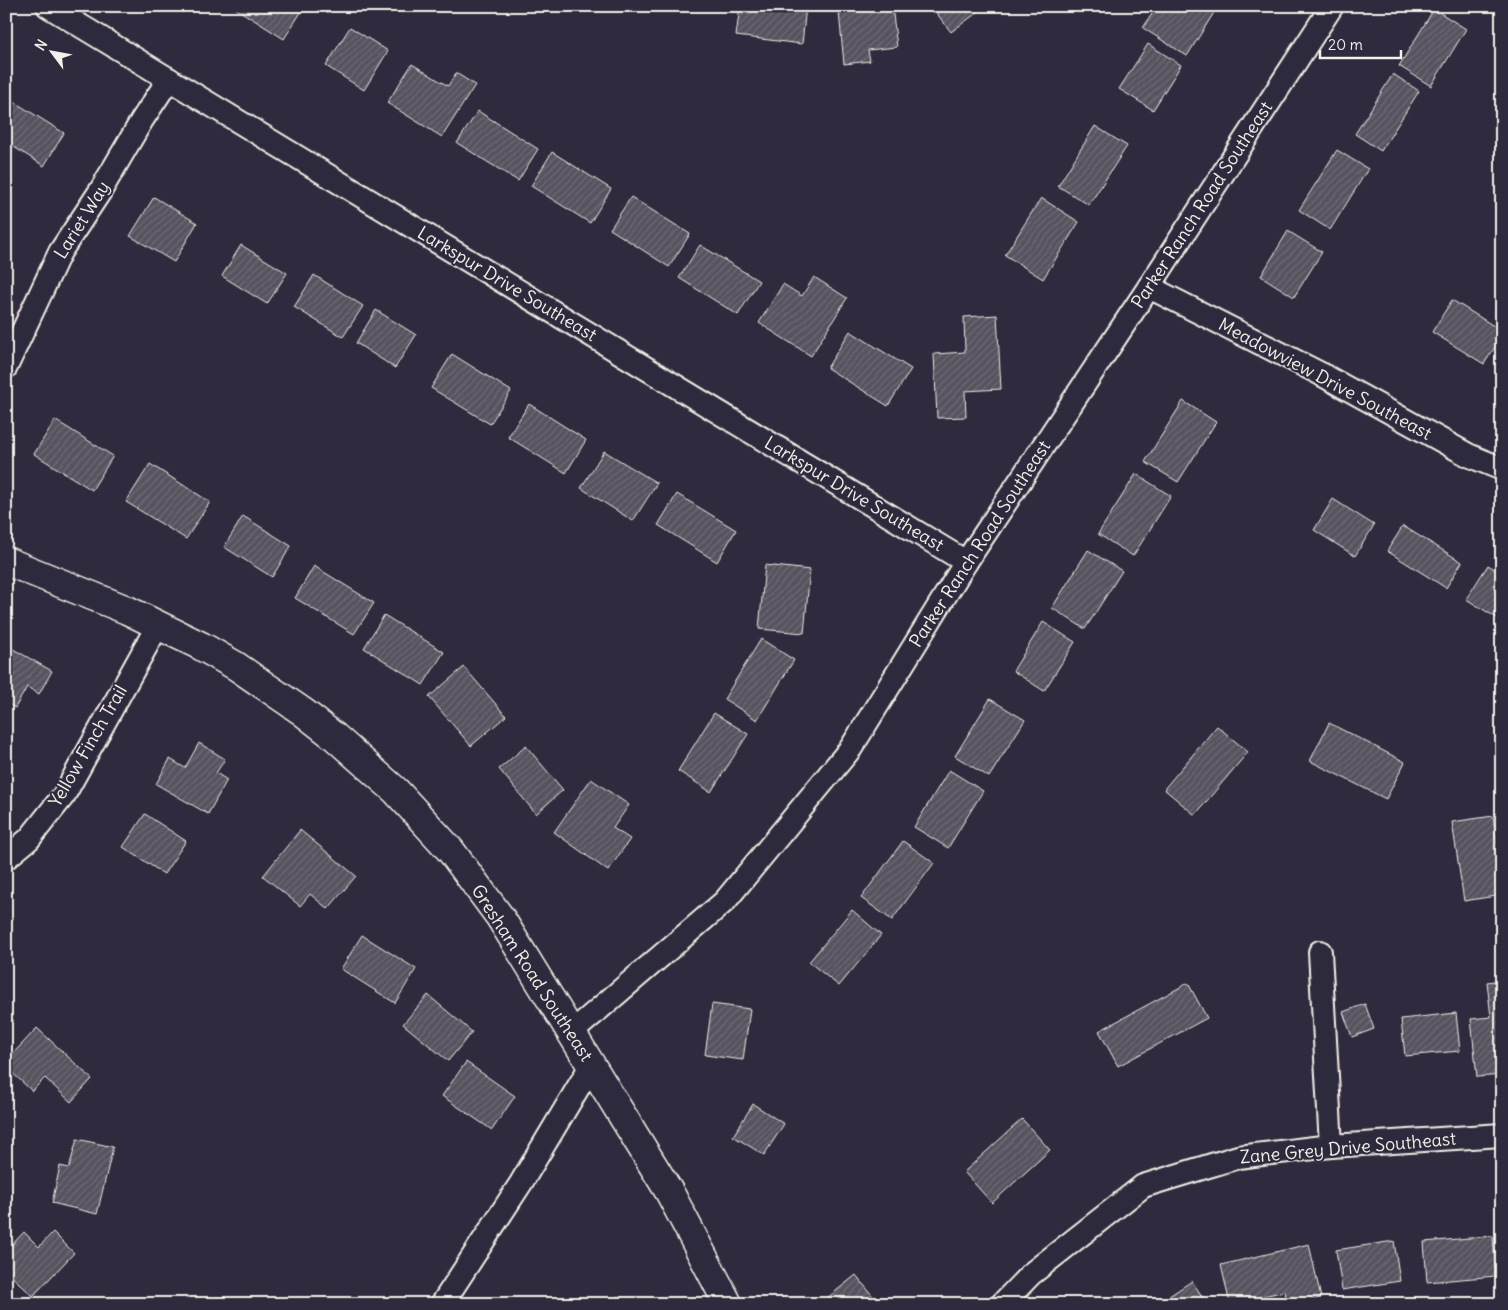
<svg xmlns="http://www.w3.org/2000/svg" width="1508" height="1310" font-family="Delius,sans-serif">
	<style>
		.building { fill: url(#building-hatch); stroke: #f4f1e8 }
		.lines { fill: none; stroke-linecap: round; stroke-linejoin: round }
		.minor-casing { stroke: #f4f1e8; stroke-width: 26 }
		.tertiary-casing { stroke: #f4f1e8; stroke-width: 31 }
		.minor { stroke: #2f2a3d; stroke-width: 22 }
		.tertiary { stroke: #2f2a3d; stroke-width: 28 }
		.labels { text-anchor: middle; stroke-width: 4; stroke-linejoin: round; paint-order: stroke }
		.street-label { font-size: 18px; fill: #f4f1e8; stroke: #2f2a3d }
	</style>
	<defs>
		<pattern id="building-hatch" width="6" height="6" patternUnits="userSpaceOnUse" patternTransform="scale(1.25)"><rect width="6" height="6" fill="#56525f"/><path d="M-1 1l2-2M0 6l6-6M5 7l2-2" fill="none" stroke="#6f6b76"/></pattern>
	</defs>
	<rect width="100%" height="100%" fill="#2f2a3d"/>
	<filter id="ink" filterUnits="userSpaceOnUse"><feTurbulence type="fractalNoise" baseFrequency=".02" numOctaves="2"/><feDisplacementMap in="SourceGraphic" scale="10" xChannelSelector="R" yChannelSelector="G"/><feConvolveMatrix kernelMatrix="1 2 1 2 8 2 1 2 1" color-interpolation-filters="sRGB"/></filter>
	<g filter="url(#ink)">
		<g class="building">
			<path d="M232,6H305L284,39Z"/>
			<path d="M740,6H806L802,44L736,36Z"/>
			<path d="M892,6L897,47L868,50L870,61L844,64L839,12Z"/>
			<path d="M931,6H986L951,32Z"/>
			<path d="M1157,6L1182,7L1218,6L1187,56L1143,28Z"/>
			<path d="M1434,9L1466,29L1431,86L1399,66Z"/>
			<path d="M350,27L388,51L364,90L326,66Z"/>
			<path d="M1148,44L1181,65L1153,110L1119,89Z"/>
			<path d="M412,64L448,86L456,73L475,85L442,137L387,103Z"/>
			<path d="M1393,74L1419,91L1381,151L1355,134Z"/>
			<path d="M8,98L64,133L44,166L6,142V102Z"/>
			<path d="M478,111L538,149L518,181L457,143Z"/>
			<path d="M1095,126L1127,146L1089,205L1058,186Z"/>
			<path d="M1337,150L1368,169L1330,230L1299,210Z"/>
			<path d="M552,152L611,189L590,223L531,186Z"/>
			<path d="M154,197L197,223L174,262L130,236Z"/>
			<path d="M631,197L690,234L669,267L610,229Z"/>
			<path d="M1041,198L1079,222L1043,279L1005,255Z"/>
			<path d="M1288,231L1322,252L1294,297L1261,276Z"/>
			<path d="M241,245L287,273L267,304L222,276Z"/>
			<path d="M700,245L759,281L738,315L679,278Z"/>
			<path d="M314,275L363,306L343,337L294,307Z"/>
			<path d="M814,277L847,298L811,356L759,323L783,284L802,296Z"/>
			<path d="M1452,300L1502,331V336L1484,364L1432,332Z"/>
			<path d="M376,310L416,335L395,368L356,343Z"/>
			<path d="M997,315L1001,389L965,391L966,417L937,418L934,354L965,352L964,317Z"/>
			<path d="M850,331L911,369L888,406L827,368Z"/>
			<path d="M452,354L511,391L490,424L431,388Z"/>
			<path d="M1183,401L1216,422L1178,482L1145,462Z"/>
			<path d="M529,404L586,440L566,473L508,437Z"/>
			<path d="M55,420L113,456L92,490L34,454Z"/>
			<path d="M604,451L657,483L633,521L581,488Z"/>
			<path d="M150,464L210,502L186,539L126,502Z"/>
			<path d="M1136,474L1171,496L1133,556L1098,534Z"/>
			<path d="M677,494L736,530L717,562L658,525Z"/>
			<path d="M1333,499L1374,525L1355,556L1314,530Z"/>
			<path d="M243,516L291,546L272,577L224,547Z"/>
			<path d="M1403,526L1462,562L1446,588L1387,551Z"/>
			<path d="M1088,550L1122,571L1085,629L1052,608Z"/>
			<path d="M765,565L810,570L804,633L759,629Z"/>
			<path d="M1488,565L1502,574V621L1466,599Z"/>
			<path d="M314,566L374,603L354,634L295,598Z"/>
			<path d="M384,615L444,652L423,685L364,648Z"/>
			<path d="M1043,622L1075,642L1044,691L1013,671Z"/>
			<path d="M761,639L794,660L757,720L724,699Z"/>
			<path d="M6,645L52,671L39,694L27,687L15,708L6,703Z"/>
			<path d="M464,667L506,716L471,746L429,697Z"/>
			<path d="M990,699L1025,720L989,777L955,756Z"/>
			<path d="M714,713L748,734L711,792L678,771Z"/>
			<path d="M1329,723L1405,762L1386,799L1310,761Z"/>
			<path d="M1217,726L1248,752L1195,815L1164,789Z"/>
			<path d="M199,743L225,759L216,773L227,780L208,814L156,784L170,759L185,768Z"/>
			<path d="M526,746L563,790L536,814L499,769Z"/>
			<path d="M949,770L983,791L948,848L914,827Z"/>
			<path d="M591,779L629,805L613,828L630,839L608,871L554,832Z"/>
			<path d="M145,814L186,841L164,874L123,847Z"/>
			<path d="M1493,816L1502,875V895L1464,901L1452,822Z"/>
			<path d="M300,830L356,876L328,909L310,894L300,906L263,876Z"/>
			<path d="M903,841L934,863L892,920L861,898Z"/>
			<path d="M852,910L881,935L839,986L809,962Z"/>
			<path d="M362,935L416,969L395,1003L341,969Z"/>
			<path d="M1502,980V1051H1500L1502,1075L1477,1077L1471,1019L1491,1017L1487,982Z"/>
			<path d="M1188,983L1207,1018L1118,1066L1099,1031Z"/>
			<path d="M428,995L472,1032L448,1061L403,1024Z"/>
			<path d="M712,1004L750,1009L743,1060L705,1055Z"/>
			<path d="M1365,1004L1374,1029L1352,1037L1343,1012Z"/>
			<path d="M1456,1013L1460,1051L1405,1056L1401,1019Z"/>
			<path d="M37,1028L92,1079L71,1102L45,1078L32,1091L6,1067V1061Z"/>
			<path d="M466,1062L515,1096L492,1130L442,1096Z"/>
			<path d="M753,1104L784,1124L764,1155L733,1136Z"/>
			<path d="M1022,1119L1050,1150L992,1203L964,1172Z"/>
			<path d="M77,1139L113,1147L97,1214L52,1203L60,1166L69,1168Z"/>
			<path d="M24,1232L39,1247L53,1232L74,1253L33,1296L6,1271V1251Z"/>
			<path d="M1493,1236L1496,1276L1427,1282L1424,1242Z"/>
			<path d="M1394,1241L1400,1281L1342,1290L1336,1250Z"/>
			<path d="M1309,1244L1321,1298L1295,1304H1287L1285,1291L1230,1304L1221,1265Z"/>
			<path d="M856,1275L879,1304H829L826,1299Z"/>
			<path d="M1192,1281L1207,1304H1157Z"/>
			<path d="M618,1296L625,1304H608Z"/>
		</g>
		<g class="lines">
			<g class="minor-casing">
				<g id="minor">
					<path d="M48,6L966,562"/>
					<path d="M1149,287L1321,374L1468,455L1502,469"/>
					<path d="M6,367L60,252L101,190L142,120L169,79"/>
					<path d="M6,858L29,839L64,795L158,625"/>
					<path d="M1320,952L1331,1146"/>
					<path d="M571,1033L725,901L851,748L966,562L1149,287L1332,6"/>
					<path d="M442,1304L521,1183L591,1066"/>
					<path d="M1002,1304L1031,1274L1143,1186L1238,1157L1331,1146L1502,1135"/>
				</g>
			</g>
			<g class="tertiary-casing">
				<path id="tertiary" d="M6,561L127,610L201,646L236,666L303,712L335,737L396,791L451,851L500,917L670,1193L728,1304"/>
			</g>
			<use href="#minor" class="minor"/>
			<use href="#tertiary" class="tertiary"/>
		</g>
	</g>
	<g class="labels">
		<g class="street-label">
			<text transform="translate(1202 205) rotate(-57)" y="6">Parker Ranch Road Southeast</text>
			<text transform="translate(82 220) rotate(-58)" y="6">Lariet Way</text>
			<text transform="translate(507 284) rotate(31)" y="6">Larkspur Drive Southeast</text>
			<text transform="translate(1325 379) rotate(28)" y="6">Meadowview Drive Southeast</text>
			<text transform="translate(854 494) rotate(31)" y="6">Larkspur Drive Southeast</text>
			<text transform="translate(980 544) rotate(-57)" y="6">Parker Ranch Road Southeast</text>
			<text transform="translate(88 746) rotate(-60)" y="6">Yellow Finch Trail</text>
			<text transform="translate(532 973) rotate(57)" y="6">Gresham Road Southeast</text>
			<text transform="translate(1348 1148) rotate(-5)" y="6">Zane Grey Drive Southeast</text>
		</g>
	</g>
	<rect width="1508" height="1310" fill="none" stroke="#2f2a3d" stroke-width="25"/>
	<rect x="12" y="12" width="1483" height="1285" fill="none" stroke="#f4f1e8" stroke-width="2" filter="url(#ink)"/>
	<g transform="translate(52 52) rotate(302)" stroke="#2f2a3d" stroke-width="4" paint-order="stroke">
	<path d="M0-4L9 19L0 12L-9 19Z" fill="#f4f1e8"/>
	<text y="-8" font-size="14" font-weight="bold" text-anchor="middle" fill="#f4f1e8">N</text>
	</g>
	<path d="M1320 50v8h81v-8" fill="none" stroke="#f4f1e8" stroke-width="2.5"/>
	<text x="1328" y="50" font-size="15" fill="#f4f1e8" stroke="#2f2a3d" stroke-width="4" paint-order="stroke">20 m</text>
</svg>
